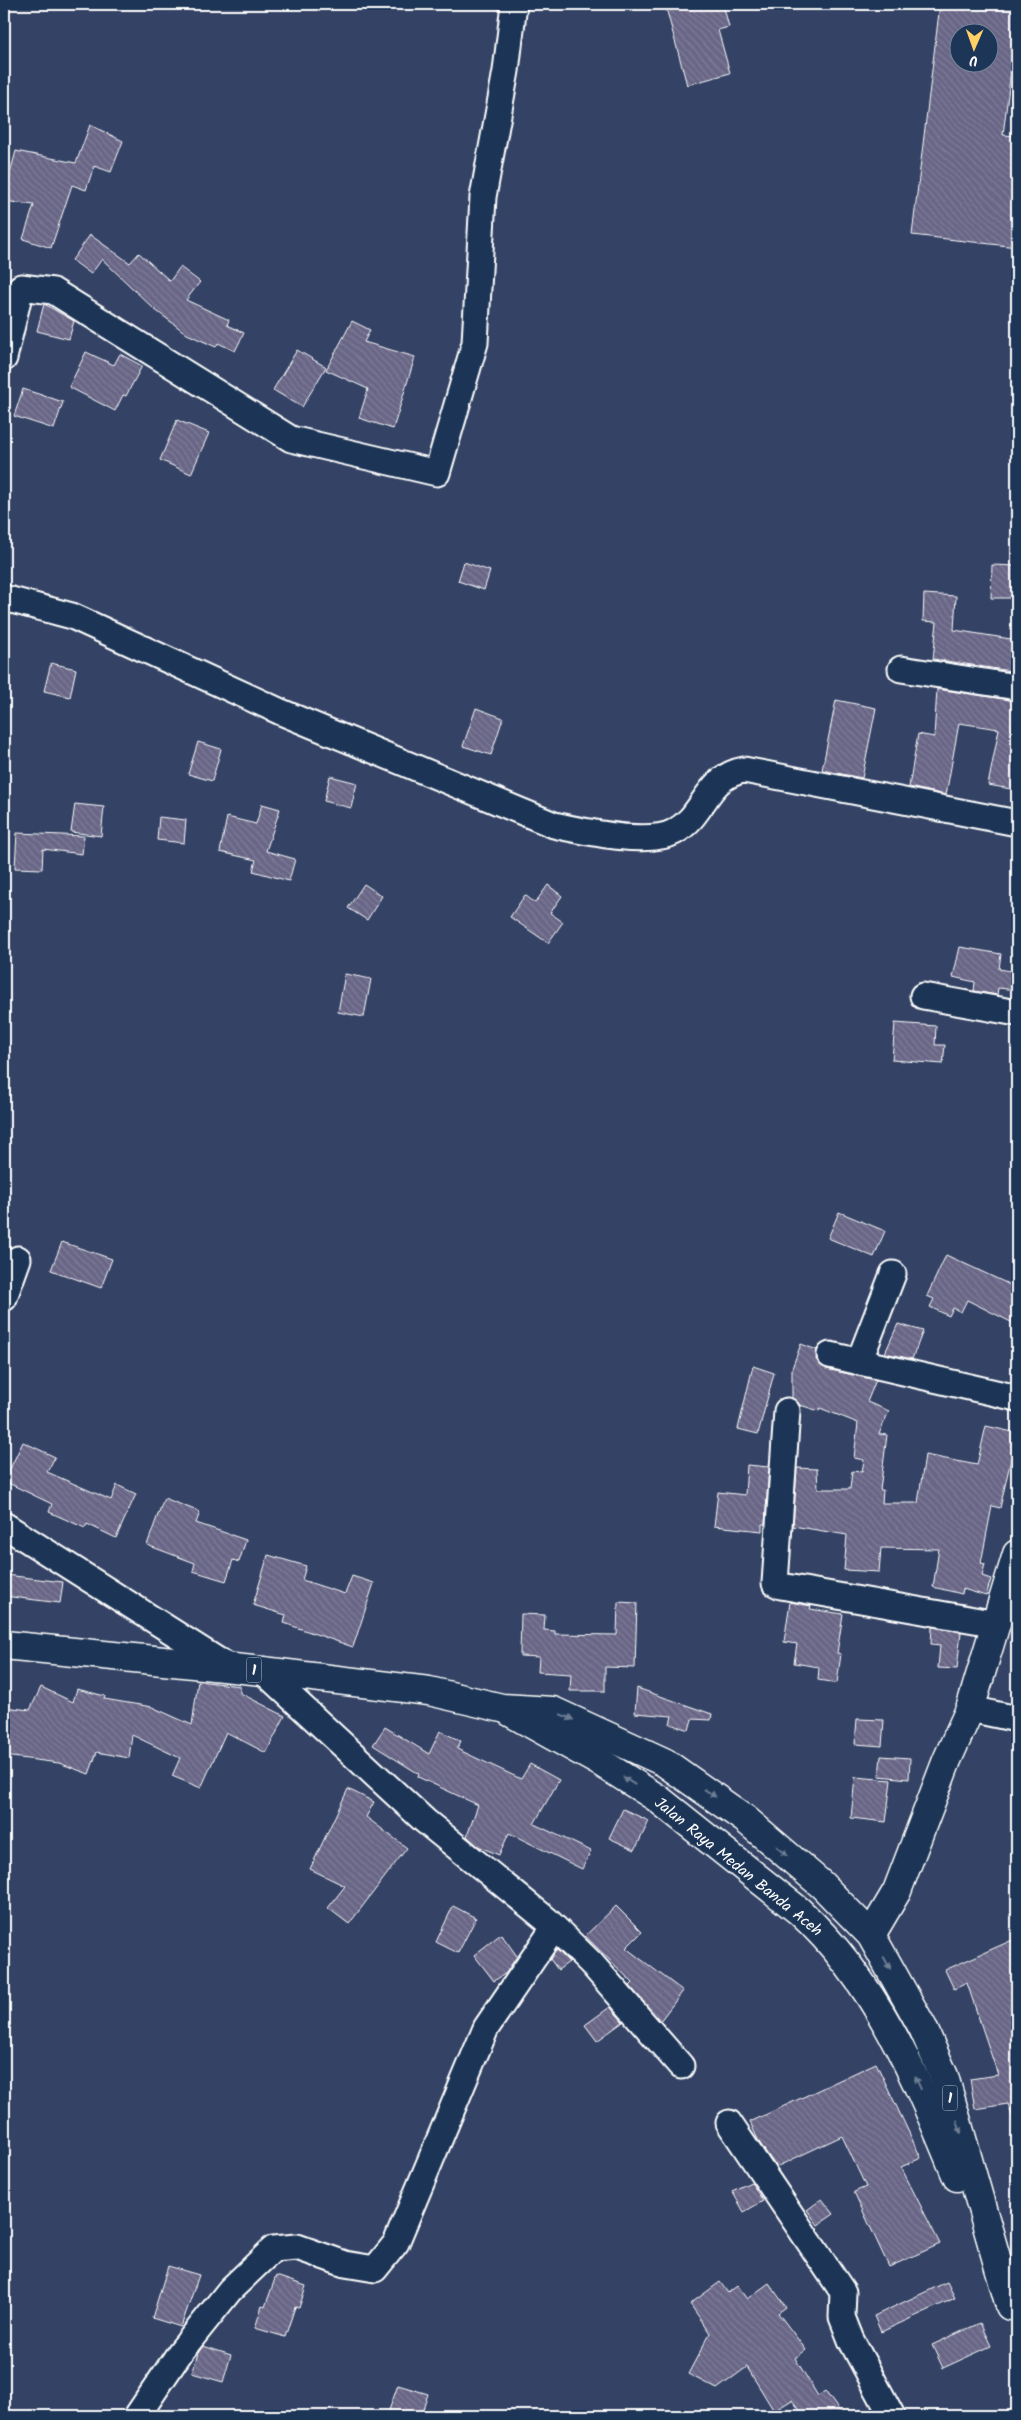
<svg xmlns="http://www.w3.org/2000/svg" width="1021" height="2420" font-family="Kalam,sans-serif">
	<style>
		.building { fill: url(#building-back-hatch); stroke: #fff; fill-rule: evenodd }
		.lines { fill: none; stroke-linecap: round; stroke-linejoin: round }
		.minor-casing { stroke: #fff; stroke-width: 29 }
		.tertiary-casing { stroke: #fff; stroke-width: 31 }
		.trunk-casing { stroke: #fff; stroke-width: 31 }
		.minor { stroke: #1d3557; stroke-width: 25 }
		.tertiary { stroke: #1d3557; stroke-width: 28 }
		.trunk { stroke: #1d3557; stroke-width: 28 }
		.oneway { fill: #6c7c92 }
		.labels { text-anchor: middle; stroke-width: 4; stroke-linejoin: round; paint-order: stroke }
		.shield { fill: #1d3557; stroke: #bbc2cd; stroke-width: 1 }
		.shield-label { font-size: 15px; font-weight: bold; fill: #fff }
		.street-label { font-size: 16px; fill: #fff; stroke: #1d3557 }
	</style>
	<defs>
		<pattern id="building-back-hatch" width="6" height="6" patternUnits="userSpaceOnUse" patternTransform="scale(1.25)"><rect width="6" height="6" fill="#686586"/><path d="M-1 5l2 2M0 0l6 6M5-1l2 2" fill="none" stroke="#7f7c98"/></pattern>
	</defs>
	<rect width="100%" height="100%" fill="#344365"/>
	<filter id="ink" filterUnits="userSpaceOnUse"><feTurbulence type="fractalNoise" baseFrequency=".02" numOctaves="2"/><feDisplacementMap in="SourceGraphic" scale="10" xChannelSelector="R" yChannelSelector="G"/><feConvolveMatrix kernelMatrix="1 2 1 2 8 2 1 2 1" color-interpolation-filters="sRGB"/></filter>
	<g filter="url(#ink)">
		<g class="building">
			<path d="M665,4H723L729,27L718,30L730,73L687,85Z"/>
			<path d="M940,4H1017V22L1003,135L1017,136V247L912,235ZM958,32H988V62H958Z"/>
			<path d="M90,125L123,141L111,172L94,166L86,190L72,185L51,248L23,239L34,205L4,201V176L9,177L16,151L76,163Z"/>
			<path d="M90,235L130,263L139,253L170,281L180,267L200,282L186,300L229,320L227,325L244,333L235,351L218,343L216,347L187,334L154,309L102,259L91,274L72,260Z"/>
			<path d="M44,304L74,321L69,339L37,331Z"/>
			<path d="M352,321L370,330L364,342L415,357L393,429L359,418L368,389L326,370Z"/>
			<path d="M297,350L326,367L302,407L273,390Z"/>
			<path d="M86,352L114,365L120,354L142,366L126,396L123,395L115,411L69,387Z"/>
			<path d="M23,389L63,402L54,429L14,416Z"/>
			<path d="M177,420L209,433L191,474L160,460Z"/>
			<path d="M464,562L490,571L484,590L458,581Z"/>
			<path d="M992,565L1017,566V598H991Z"/>
			<path d="M924,594L956,596L954,630L1017,640V672L933,659L937,622L923,621Z"/>
			<path d="M51,663L76,669L70,697L44,691Z"/>
			<path d="M937,689L1017,701V790L988,785L999,729L959,723L946,795L909,787L918,734L934,737Z"/>
			<path d="M836,700L876,708L862,778L822,770Z"/>
			<path d="M476,708L503,718L491,755L463,746Z"/>
			<path d="M198,742L221,749L212,781L188,774Z"/>
			<path d="M330,776L357,783L351,808L324,801Z"/>
			<path d="M75,804L104,807L101,836L71,832Z"/>
			<path d="M262,804L280,809L266,851L295,859L289,881L253,871L256,860L220,852L227,817L256,824Z"/>
			<path d="M159,817L186,820L184,843L157,840Z"/>
			<path d="M17,833L84,836L82,854L43,849L42,869L15,868Z"/>
			<path d="M364,884L382,896L367,920L348,908Z"/>
			<path d="M548,885L562,896L550,913L563,922L548,943L510,917L525,895L535,903Z"/>
			<path d="M960,947L1001,954L999,969L1017,972V990L998,988L997,995L974,991L975,982L953,977Z"/>
			<path d="M345,974L371,979L364,1017L338,1012Z"/>
			<path d="M895,1023L936,1026L935,1045H945L943,1064L892,1060Z"/>
			<path d="M839,1212L885,1231L874,1257L828,1238Z"/>
			<path d="M62,1242L112,1259L101,1288L51,1270Z"/>
			<path d="M946,1255L1017,1288V1325L967,1300L961,1312L953,1308L949,1316L930,1307L934,1299L927,1296Z"/>
			<path d="M898,1324L923,1331L912,1359L885,1353Z"/>
			<path d="M801,1344L817,1350L816,1360L826,1369L876,1380L867,1402L889,1411L879,1434L887,1435L880,1490H883L882,1503H918L925,1455L977,1465L986,1426L1017,1433V1451L1013,1450L1000,1508L992,1506L981,1563L985,1564L982,1576L991,1579L986,1596L963,1589L962,1594L933,1587L939,1549L881,1548L879,1572L844,1570L847,1535L793,1526L797,1468L817,1469L818,1489H850L852,1471L862,1472L864,1460L854,1458L858,1423L820,1408L819,1411L800,1405L792,1398V1368Z"/>
			<path d="M753,1366L774,1373L758,1434L738,1429Z"/>
			<path d="M23,1442L55,1457L47,1472L111,1500L117,1485L136,1494L116,1538L87,1524L85,1528L49,1512L52,1504L4,1481Z"/>
			<path d="M747,1465L769,1467L765,1524H762V1531L714,1526L718,1492L745,1495Z"/>
			<path d="M164,1498L200,1512L196,1523L246,1540L239,1562L233,1560L226,1581L193,1571L195,1563L147,1545Z"/>
			<path d="M268,1555L306,1566L302,1580L345,1594L352,1576L374,1583L353,1647L284,1623L286,1615L253,1605Z"/>
			<path d="M6,1575L63,1582L60,1603L4,1596Z"/>
			<path d="M618,1602L637,1603L635,1668L605,1667V1691H570L571,1674L538,1672L539,1657L520,1656L521,1614L545,1615L544,1630L555,1631V1634L617,1635Z"/>
			<path d="M790,1602L811,1606L810,1609L843,1614L837,1653L841,1654L837,1683L818,1680L819,1667L794,1663L797,1644L784,1642Z"/>
			<path d="M932,1627L961,1632L957,1669L938,1668L940,1645L931,1644Z"/>
			<path d="M198,1681L240,1686V1693L285,1716L266,1753L226,1732L201,1788L172,1776L180,1758L132,1735L129,1758L97,1752L89,1774L59,1763L4,1756V1707L30,1710L41,1687L73,1702L77,1689L105,1696L104,1699L152,1707L192,1725Z"/>
			<path d="M637,1688L712,1714L711,1720L692,1719L689,1730L670,1724L672,1716L635,1713Z"/>
			<path d="M857,1719L884,1720L882,1746L855,1744Z"/>
			<path d="M385,1727L429,1754L440,1731L461,1741L457,1749L521,1779L530,1764L559,1780L534,1824L591,1851L582,1869L509,1833L499,1855L478,1846L467,1836L478,1805L418,1777L419,1774L373,1745Z"/>
			<path d="M881,1756L910,1758L909,1779L879,1776Z"/>
			<path d="M855,1777L891,1780L886,1822L851,1818Z"/>
			<path d="M348,1789L374,1802L366,1817L407,1848L349,1924L328,1908L345,1886L310,1869Z"/>
			<path d="M623,1809L649,1821L635,1850L609,1838Z"/>
			<path d="M453,1906L476,1918L458,1953L436,1942Z"/>
			<path d="M616,1906L642,1932L626,1948L683,1991L660,2021L630,1986L633,1983L585,1936Z"/>
			<path d="M501,1934L517,1956L506,1973L494,1981L474,1955Z"/>
			<path d="M1017,1938V2120L1014,2121L1008,2104L975,2109L970,2079L998,2075L967,1983L954,1989L945,1970Z"/>
			<path d="M557,1950L569,1962L558,1970L550,1959Z"/>
			<path d="M610,2007L623,2022L597,2041L585,2025Z"/>
			<path d="M876,2063L921,2158L901,2167L940,2244L889,2267L854,2192L866,2187L842,2136L776,2167L759,2142L750,2122Z"/>
			<path d="M751,2182L763,2201L744,2212L732,2191Z"/>
			<path d="M822,2199L834,2214L818,2225L807,2210Z"/>
			<path d="M168,2266L199,2275L181,2327L152,2318Z"/>
			<path d="M276,2276L306,2286L299,2308L295,2307L285,2337L255,2328L262,2306L265,2307Z"/>
			<path d="M720,2282L728,2293L737,2286L747,2299L769,2283L786,2307L778,2313L806,2350L795,2358L818,2396L825,2391L843,2416H804L792,2400L774,2411L747,2367L717,2389L688,2374L710,2333L690,2304Z"/>
			<path d="M947,2282L955,2298L881,2332L874,2316Z"/>
			<path d="M980,2323L991,2346L943,2368L932,2345Z"/>
			<path d="M203,2346L231,2355L223,2382L192,2373L198,2353Z"/>
			<path d="M398,2385L428,2394L421,2416H387Z"/>
		</g>
		<g class="lines">
			<g class="minor-casing">
				<g id="minor">
					<path d="M4,358L21,287L53,291L291,439L437,473L475,343L483,197L506,71L514,4"/>
					<path d="M4,598L72,616L281,712L554,825C582,831 648,846 674,832C705,816 705,777 744,770L1017,823"/>
					<path d="M901,669L1017,687"/>
					<path d="M923,996L1017,1013"/>
					<path d="M4,1298L18,1259"/>
					<path d="M830,1355L1017,1398"/>
					<path d="M859,1362L893,1274"/>
					<path d="M787,1411L775,1583L781,1586L997,1624"/>
					<path d="M4,1525L228,1667"/>
					<path d="M263,1671L425,1821L547,1920L591,1963L681,2066"/>
					<path d="M970,1709L1017,1719"/>
					<path d="M729,2123L843,2292L842,2317L851,2340L892,2416"/>
					<path d="M137,2416L181,2351L230,2290L273,2249L297,2247L345,2264L375,2269L396,2243L486,2028L554,1928"/>
				</g>
			</g>
			<g class="tertiary-casing">
				<path id="tertiary" d="M871,1935L897,1891L947,1760L970,1709L1017,1554"/>
			</g>
			<g class="trunk-casing">
				<g id="trunk">
					<path d="M4,1645L263,1671L429,1691L502,1708L553,1711L664,1762L745,1819L822,1885L871,1935L923,2028L944,2076L1010,2306"/>
					<path d="M510,1712L600,1762L657,1798L799,1911C878,1983 917,2080 957,2177"/>
				</g>
			</g>
			<use href="#minor" class="minor"/>
			<use href="#tertiary" class="tertiary"/>
			<use href="#trunk" class="trunk"/>
		</g>
		<defs><path id="oneway-solid" d="M-6-.8H1V-3.2L6.5 0L1 3.2V.8H-6Z" transform="scale(1.25)"/></defs>
		<g class="oneway">
			<use href="#oneway-solid" transform="translate(567 1717) rotate(23)"/>
			<use href="#oneway-solid" transform="translate(629 1781) rotate(-147)"/>
			<use href="#oneway-solid" transform="translate(710 1793) rotate(34)"/>
			<use href="#oneway-solid" transform="translate(782 1851) rotate(41)"/>
			<use href="#oneway-solid" transform="translate(887 1963) rotate(61)"/>
			<use href="#oneway-solid" transform="translate(918 2083) rotate(-115)"/>
			<use href="#oneway-solid" transform="translate(959 2127) rotate(74)"/>
		</g>
	</g>
	<g class="labels">
		<g class="shield">
			<rect x="246.5" y="1657.5" width="15" height="25" rx="4"/>
			<rect x="942.5" y="2085.5" width="15" height="25" rx="4"/>
		</g>
		<g class="shield-label">
			<text x="254" y="1675">1</text>
			<text x="950" y="2103">1</text>
		</g>
		<g class="street-label">
			<text transform="translate(739 1866) rotate(39)" y="6">Jalan Raya Medan Banda Aceh</text>
		</g>
	</g>
	<rect width="1021" height="2420" fill="none" stroke="#1d3557" stroke-width="20"/>
	<rect x="10" y="10" width="1001" height="2400" fill="none" stroke="#fff" stroke-width="2" filter="url(#ink)"/>
	<g transform="translate(974 48) rotate(182)"><circle r="24" fill="#1d3557" stroke="#77869a"/>
	<path d="M0-4L9 19L0 12L-9 19Z" fill="#ffd166"/>
	<text y="-8" font-size="14" font-weight="bold" text-anchor="middle" fill="#ffffff">U</text>
	</g>
</svg>
